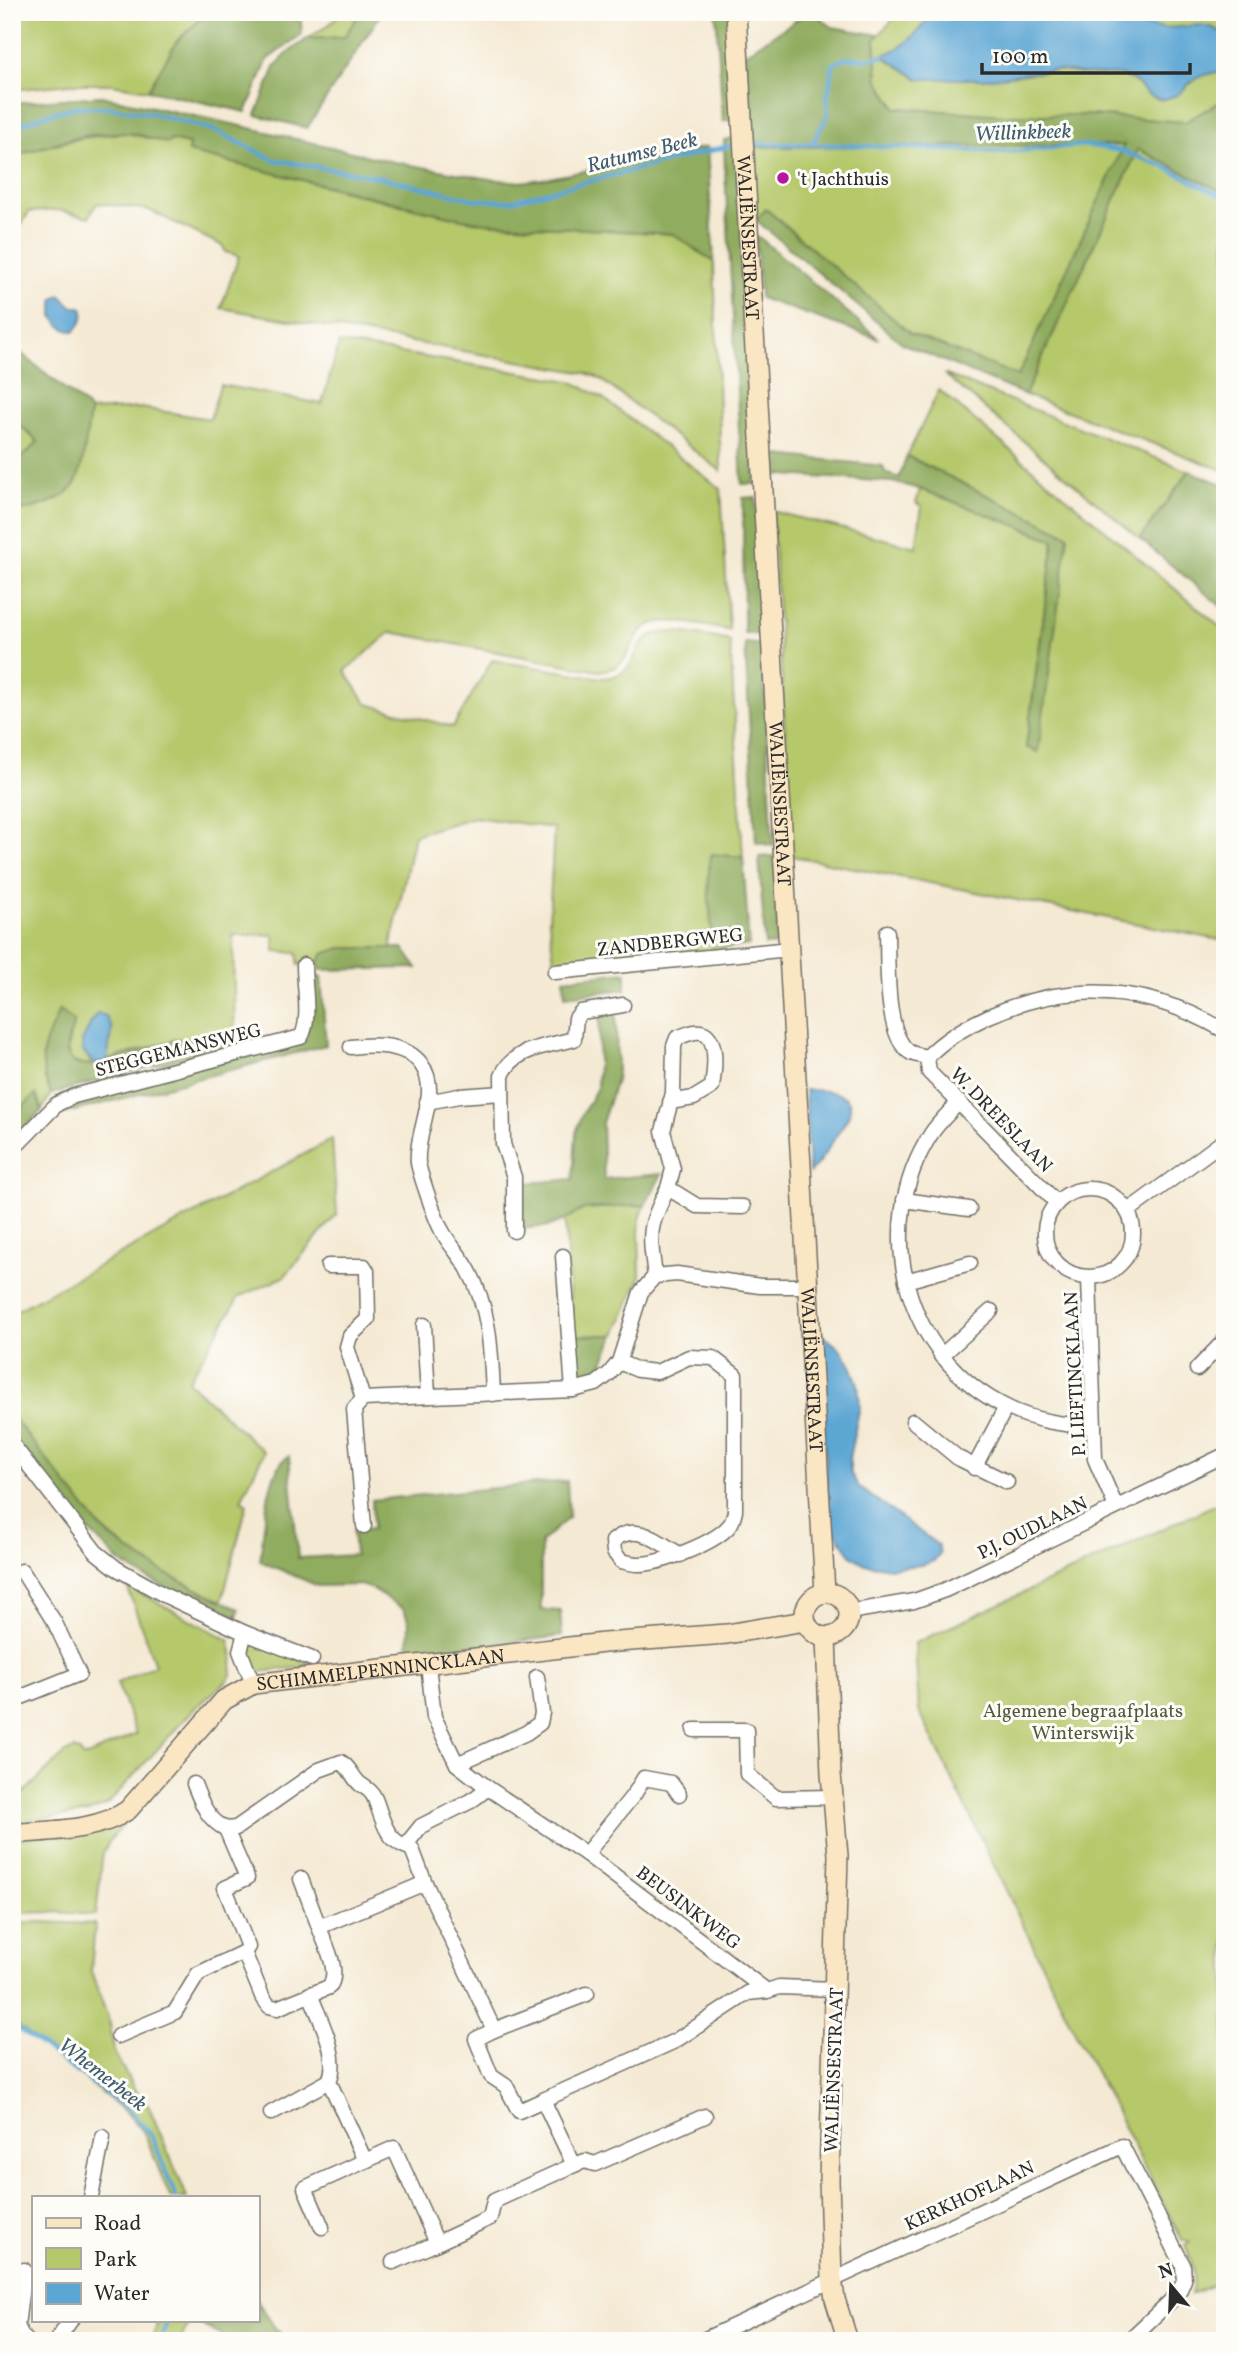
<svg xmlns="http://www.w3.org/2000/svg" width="1237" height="2353" font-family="Vollkorn,serif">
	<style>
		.green { fill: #b5c86b; stroke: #707a4b; stroke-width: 2 }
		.forest { fill: #90ac5f; stroke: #5e6c45; stroke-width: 2 }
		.water { fill: #5ca6d4; stroke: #446880; stroke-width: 2 }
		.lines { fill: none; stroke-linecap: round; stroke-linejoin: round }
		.stream { stroke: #5ca6d4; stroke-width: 4.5 }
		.street-casing { stroke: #716e66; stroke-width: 17 }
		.secondary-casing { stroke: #716e66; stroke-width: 22 }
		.street { stroke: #fff; stroke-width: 14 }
		.secondary { stroke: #fbe6c4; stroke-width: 19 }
		.poi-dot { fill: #b5179e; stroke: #fdfcf7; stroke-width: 2.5 }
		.labels { text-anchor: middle; stroke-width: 6; stroke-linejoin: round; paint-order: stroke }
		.poi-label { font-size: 19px; fill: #2b2b2b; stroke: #fdfcf7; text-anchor: start }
		.street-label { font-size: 19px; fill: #2b2b2b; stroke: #fdfcf7 }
		.park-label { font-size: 19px; fill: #545a3e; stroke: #fdfcf7 }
		.water-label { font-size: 21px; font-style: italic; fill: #3f5c6f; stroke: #fdfcf7 }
	</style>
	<rect width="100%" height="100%" fill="#fdfcf7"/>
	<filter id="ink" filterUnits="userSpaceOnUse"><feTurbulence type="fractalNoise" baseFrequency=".0143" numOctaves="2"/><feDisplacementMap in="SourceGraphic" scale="14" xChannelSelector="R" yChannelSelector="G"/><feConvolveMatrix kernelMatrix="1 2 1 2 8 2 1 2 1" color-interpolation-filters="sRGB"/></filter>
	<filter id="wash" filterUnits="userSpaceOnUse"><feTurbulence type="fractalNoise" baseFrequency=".00686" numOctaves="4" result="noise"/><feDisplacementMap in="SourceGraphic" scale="28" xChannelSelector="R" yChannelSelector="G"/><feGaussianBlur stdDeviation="1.57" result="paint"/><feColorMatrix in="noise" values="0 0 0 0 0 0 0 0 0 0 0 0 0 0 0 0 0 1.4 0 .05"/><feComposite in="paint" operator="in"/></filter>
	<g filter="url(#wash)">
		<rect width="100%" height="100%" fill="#f4e9d3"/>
		<g class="green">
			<path d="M12,12H210L148,90L111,84H70L12,90Z"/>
			<path d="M341,12H361L344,37L307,39L331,23Z"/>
			<path d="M900,12H932C920,32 905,48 882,56L919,79H983L1057,70L1082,74L1119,75L1133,80L1150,96L1192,83L1197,77L1205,74L1225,70V104L1218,103L1185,122L1089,115H1003L896,108L878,80L875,39Z"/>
			<path d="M1097,12H1225V35C1206,19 1185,28 1162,28C1155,28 1148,25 1140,25C1118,24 1113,31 1097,12Z"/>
			<path d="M127,133L168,143L170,140L189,144V152L421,210L485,223L673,234L714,262L721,471L599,378L586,373L221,308L239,256L225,252L223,246L149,210L97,203L89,217L58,210L29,212L12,240V157C51,144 87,135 127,133Z"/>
			<path d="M1089,144H1125L1019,377L911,334L766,210L756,220L750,147Z"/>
			<path d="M1138,149L1225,193V471L1025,395Z"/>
			<path d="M339,343L571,381L603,398L721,489L729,630C709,627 667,616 649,625C632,634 631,659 615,667C610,669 604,670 599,671L391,632L345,671L367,704L453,727L492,660L601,678C642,676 629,645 653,635C672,627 709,637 730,641L743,857L712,854L710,887L713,950L554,960L549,922L554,828L474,817L414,835L390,950L341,948L323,954L317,964L299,965L297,953L275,951L274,935H233L235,1043L222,1047L217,1033L191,1039H177L107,1060L112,1027L94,1017L85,1036L89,1060L94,1064C72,1066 63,1060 70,1036L44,1077L51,1094L42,1110L36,1094L12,1117V514C31,508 60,503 73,487C83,475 87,429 90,411L141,408L210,419L220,385L322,404Z"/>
			<path d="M944,374L1189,471L1140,539Z"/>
			<path d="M939,390L1225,631V941L792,856L772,511L916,547L922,506L916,503L920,489L1054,540L1026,747L1068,535L907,456Z"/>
			<path d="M12,418L38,442L12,467Z"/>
			<path d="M332,1139L337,1214L284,1277L239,1297L188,1381L264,1452L241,1500L247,1504L222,1601C178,1580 136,1561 101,1528L12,1416V1313Z"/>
			<path d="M645,1205L640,1219L639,1232L640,1277L615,1335L572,1336L565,1219L584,1209Z"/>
			<path d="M1225,1500V2280L1191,2294C1196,2275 1193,2264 1185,2246L1190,2242L1182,2240L1075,2032L919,1711L915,1643Z"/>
			<path d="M127,1586L229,1640L233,1656L231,1675L227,1681L192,1711L107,1805L85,1813L12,1822V1804L65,1753L74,1749L79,1751L83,1758L136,1734L117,1683L155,1665Z"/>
			<path d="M264,1642L313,1666L259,1672L252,1667L246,1652L253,1643Z"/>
			<path d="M126,1822L110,1840L103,1852L96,1915L55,1912L12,1913V1840Z"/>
			<path d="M37,1922L95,1924L91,1971L110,2024L114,2052L133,2087L149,2107L187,2197H170L144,2132L126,2112L12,2021V1923Z"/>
			<path d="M158,2320H190L180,2341H152Z"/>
		</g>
		<g class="forest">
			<path d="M208,12H293L301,22L302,34L268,59L246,112L148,90L177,41Z"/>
			<path d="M361,12H382L307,128L256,115L276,65L289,52L307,39L344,37Z"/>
			<path d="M716,12H729L737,119L723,121Z"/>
			<path d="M809,12H813L832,27L879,35L875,40L878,80L896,108L1003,115H1089L1185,122L1218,103L1225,104V193L1138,149L1025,395L903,344L756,220L766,209L911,334L1018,376L1124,145L750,147L744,54Z"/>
			<path d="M101,96L237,125L394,162L490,179L521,182L549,178L707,147L714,262L673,234L485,223L462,219L188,152L189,144L170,140L169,143C155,140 140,134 126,133C87,131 48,145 12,157V103Z"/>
			<path d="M737,137L755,484H742L725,171L724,140Z"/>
			<path d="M756,236L760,238L879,339L760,298Z"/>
			<path d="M12,346L86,406L90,411C87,429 83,475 73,487C60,503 31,508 12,514V467L38,442L12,418Z"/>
			<path d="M769,454L883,466L885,473L899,478L907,456L1068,535L1038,752L1026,747L1054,540L920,489L892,482L770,474Z"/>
			<path d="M1189,471L1225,485V602L1222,607L1140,539Z"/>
			<path d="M756,497L762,635L744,633L743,498Z"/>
			<path d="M745,643L762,645L773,846L756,842Z"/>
			<path d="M712,854L743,857L749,945L713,950C712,928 704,873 712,854Z"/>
			<path d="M774,856L778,944L765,945L759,857Z"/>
			<path d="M341,948H403L417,968L320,970L317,964L323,954Z"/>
			<path d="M626,972V989L565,996L564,979Z"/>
			<path d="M305,976L321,977L326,1045L48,1118L63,1102L300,1037Z"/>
			<path d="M59,1010L73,1021C74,1032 64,1041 67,1052C69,1060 75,1065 82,1065C103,1066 155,1046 177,1039H191L217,1033L222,1047L51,1094C35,1054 44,1047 59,1010Z"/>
			<path d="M616,1012L617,1077L602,1123L604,1179L662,1174L645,1205L584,1209L562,1221L549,1226L519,1229L518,1184L573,1179L576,1133L582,1115L597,1088L600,1013Z"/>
			<path d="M36,1094L42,1110L12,1142V1117Z"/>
			<path d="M615,1335L598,1373L592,1376L573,1377L572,1336Z"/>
			<path d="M12,1416L101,1528C141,1565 190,1586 239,1609L237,1617L171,1590L137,1573L120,1562L72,1514L12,1437Z"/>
			<path d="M289,1456L298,1558L355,1555L353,1530L373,1529L372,1500L567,1481L569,1517L541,1542V1610L560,1611L562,1636L408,1655L409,1623L404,1609L370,1588L359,1585L318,1586L260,1561C264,1536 265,1469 289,1456Z"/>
			<path d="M257,2301L276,2329L288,2341H232L203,2326L206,2320H257Z"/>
		</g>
		<g class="water">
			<path d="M932,12H1097C1113,31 1118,24 1140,25C1148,25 1155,28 1162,28C1185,28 1206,19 1225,35V70L1197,77L1177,95L1162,100L1150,96L1133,80L1119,75L1082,74L1057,70L983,79H919L882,55C904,49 920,32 932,12Z"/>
			<path d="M60,295L73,307H81C87,316 81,323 75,331C64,332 59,324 53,316V300Z"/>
			<path d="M98,1013L106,1016L112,1028L107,1060L94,1064L83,1051L82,1040C89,1032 89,1021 98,1013Z"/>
			<path d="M805,1090C821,1090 860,1090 848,1117C845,1123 840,1130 836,1136C828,1149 821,1162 809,1173Z"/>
			<path d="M818,1331L840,1349L850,1363L858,1384L860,1406L849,1458L851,1474L859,1487L938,1545L940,1553L934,1561L922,1565L890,1568L865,1564L852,1556L829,1524Z"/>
		</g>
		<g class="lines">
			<g class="stream">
				<path d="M12,128L45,115L75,107H106L154,114L214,130L274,160L374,176L477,200L510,201L737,144"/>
				<path d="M749,144H812L828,115L827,99L833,65C849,52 856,61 873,58C877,58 880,56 884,56"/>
				<path d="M812,144L1008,152L1086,145L1121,151L1163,166L1225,198"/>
				<path d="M12,2024L129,2110L151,2135L176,2197"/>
				<path d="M160,2341L168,2320"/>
			</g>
		</g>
	</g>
	<g filter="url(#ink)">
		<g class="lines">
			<g class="street-casing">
				<g id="street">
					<path d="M887,932C888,960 884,1038 911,1053C916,1055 923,1056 927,1057"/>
					<path d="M555,972L790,949"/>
					<path d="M351,1047C374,1044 405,1043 421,1064C442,1092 415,1131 418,1163C420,1174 435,1218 441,1229C448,1243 460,1255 468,1269C490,1309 491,1349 493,1394"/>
					<path d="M427,1102L459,1096L502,1093"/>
					<path d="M959,1102C950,1112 938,1123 931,1134C870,1229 905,1357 1006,1407C1034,1421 1063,1425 1094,1426"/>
					<path d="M12,1150L57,1104L74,1096L301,1037C311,1021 304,986 304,965"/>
					<path d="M668,1188L673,1169L663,1131L673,1093L674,1046L677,1038C685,1035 696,1029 704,1033C719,1041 714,1074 712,1087L694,1098L670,1102"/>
					<circle cx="1089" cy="1233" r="44"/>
					<path d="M904,1200L969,1209"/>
					<path d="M1057,1203L929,1072L927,1057C944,1039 967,1026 989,1016C1070,980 1149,986 1225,1031"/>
					<path d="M1128,1211L1225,1140"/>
					<path d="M514,1231V1177L503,1144L502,1076C512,1048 549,1046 574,1039L576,1018L581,1012L623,1005"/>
					<path d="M563,1256L573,1390"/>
					<path d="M328,1266H364L367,1271L368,1319L350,1336L347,1347L363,1399"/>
					<path d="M655,1276C649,1231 648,1228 668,1188L697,1206L743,1207"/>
					<path d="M1089,1278L1095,1459L1116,1507"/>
					<path d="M906,1281L970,1263"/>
					<path d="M424,1325L428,1396"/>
					<path d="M941,1356L991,1311"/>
					<path d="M619,1362L638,1370L657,1372L689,1357L713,1358L735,1375V1511C734,1516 732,1523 729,1526C715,1543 659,1565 637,1564C632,1564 626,1562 621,1561L614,1552L613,1541C636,1521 659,1542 680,1555"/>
					<path d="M1197,1369L1225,1340"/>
					<path d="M913,1421L958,1458L1007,1482"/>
					<path d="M12,1444L96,1552L116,1568L166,1596L245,1633L312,1659"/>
					<path d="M974,1468L1006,1407"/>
					<path d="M364,1526L354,1409L363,1399L573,1390L596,1384L609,1374L619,1362L641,1292L655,1276L677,1274L760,1286H808"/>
					<path d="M849,1612L914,1601L945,1590L1225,1455"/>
					<path d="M245,1633L240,1651L253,1684"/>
					<path d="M428,1665L434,1717L457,1764L488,1788L586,1854L767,1991"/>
					<path d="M12,1692L19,1698L79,1674L55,1623L22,1571"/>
					<path d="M694,1730H746L747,1774L776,1798L833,1797"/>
					<path d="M457,1764L526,1733L540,1723L542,1713L537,1677"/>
					<path d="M194,1784C202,1804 207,1819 226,1829"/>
					<path d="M488,1788L471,1801L421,1826L405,1846L412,1849L425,1883L494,2030L476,2039L491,2076L506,2086L519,2111L543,2100"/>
					<path d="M586,1854L635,1793L644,1778L671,1783L679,1794"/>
					<path d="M301,1879L319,1927"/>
					<path d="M244,1952L248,1947L225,1888L247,1878L226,1829L236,1828L319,1770L341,1762C350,1767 352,1777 360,1784C367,1789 371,1790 375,1799C382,1816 385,1839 405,1846"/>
					<path d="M310,1994C319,2018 341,2057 329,2081L365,2161L394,2148L437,2243L490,2218L494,2201L574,2165L543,2100L675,2041L748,1993L767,1991L779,1987L835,1989"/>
					<path d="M494,2030L587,1994"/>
					<path d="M118,2036L175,2012L198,1974L244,1952L262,1996L269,2006L277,2008L329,1987C341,1972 325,1944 319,1927L425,1883"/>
					<path d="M271,2113L329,2081"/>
					<path d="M574,2165L585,2161L595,2164L705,2116"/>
					<path d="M91,2197L103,2137"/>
					<path d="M322,2227L305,2188L365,2161"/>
					<path d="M393,2262L437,2243"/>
					<path d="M24,2270L17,2326L22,2336L27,2341"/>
					<path d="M56,2341L71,2320"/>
					<path d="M701,2341L1122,2146L1183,2265L1184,2280L1178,2294L1128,2341"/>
				</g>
			</g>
			<g class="secondary-casing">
				<g id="secondary">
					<path id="s1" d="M736,12L825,1593"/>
					<circle cx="827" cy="1615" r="22"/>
					<path d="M826,1637L831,1774L838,1855L829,2180L832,2279L835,2299L848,2341"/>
					<path id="s2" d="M12,1834C50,1830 96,1832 128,1810L224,1700L253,1684L604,1643L727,1634L805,1621"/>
				</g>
			</g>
			<use href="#street" class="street"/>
			<use href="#secondary" class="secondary"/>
		</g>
	</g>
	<circle class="poi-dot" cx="783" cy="178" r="7"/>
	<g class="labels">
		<g class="poi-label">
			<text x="797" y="185">'t Jachthuis</text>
		</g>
		<g class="street-label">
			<text dy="7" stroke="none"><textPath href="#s1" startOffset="226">WALIËNSESTRAAT</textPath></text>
			<text dy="7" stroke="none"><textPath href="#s1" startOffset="793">WALIËNSESTRAAT</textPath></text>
			<text transform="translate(670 941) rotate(-6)" y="7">ZANDBERGWEG</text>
			<text transform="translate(178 1049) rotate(-14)" y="7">STEGGEMANSWEG</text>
			<text transform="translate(1002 1119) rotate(46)" y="7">W. DREESLAAN</text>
			<text dy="7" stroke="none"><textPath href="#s1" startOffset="1360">WALIËNSESTRAAT</textPath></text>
			<text transform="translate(1074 1374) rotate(-93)" y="7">P. LIEFTINCKLAAN</text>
			<text transform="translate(1032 1527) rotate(-26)" y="7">P.J. OUDLAAN</text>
			<text dy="7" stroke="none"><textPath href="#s2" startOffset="427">SCHIMMELPENNINCKLAAN</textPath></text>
			<text transform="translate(689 1907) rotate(37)" y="7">BEUSINKWEG</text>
			<text transform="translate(833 2070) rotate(-88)" y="7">WALIËNSESTRAAT</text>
			<text transform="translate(969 2195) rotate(-25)" y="7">KERKHOFLAAN</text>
		</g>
		<g class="park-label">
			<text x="1083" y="1717">Algemene begraafplaats<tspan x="1083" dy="22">Winterswijk</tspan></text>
		</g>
		<g class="water-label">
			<text transform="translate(1023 132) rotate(-2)" y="7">Willinkbeek</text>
			<text transform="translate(642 152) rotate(-14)" y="7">Ratumse Beek</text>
			<text transform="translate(103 2074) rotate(38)" y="7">Whemerbeek</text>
		</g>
	</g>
	<rect width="1237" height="2353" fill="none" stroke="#fdfcf7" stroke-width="42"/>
	<rect x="32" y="2196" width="228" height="126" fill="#fdfcf7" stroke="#a9a8a5" stroke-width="2"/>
	<rect x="46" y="2218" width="35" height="10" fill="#fbe6c4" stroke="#a9a8a5" stroke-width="2"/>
	<text x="94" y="2230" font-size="21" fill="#2b2b2b">Road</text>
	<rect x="46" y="2248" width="35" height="21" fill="#b5c86b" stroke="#a9a8a5" stroke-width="2"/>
	<text x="94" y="2266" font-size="21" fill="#2b2b2b">Park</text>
	<rect x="46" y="2283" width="35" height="21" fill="#5ca6d4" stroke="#a9a8a5" stroke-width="2"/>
	<text x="94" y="2300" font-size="21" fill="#2b2b2b">Water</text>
	<g transform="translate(1171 2286) rotate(341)" stroke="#fdfcf7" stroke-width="5" paint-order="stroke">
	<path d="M0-5L12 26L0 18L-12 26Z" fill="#2b2b2b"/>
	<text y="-10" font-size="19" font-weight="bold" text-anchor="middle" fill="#2b2b2b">N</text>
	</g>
	<path d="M982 63v10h208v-10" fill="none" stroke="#2b2b2b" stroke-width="3.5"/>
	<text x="992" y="63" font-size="21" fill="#2b2b2b" stroke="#fdfcf7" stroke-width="5" paint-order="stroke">100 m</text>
</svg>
